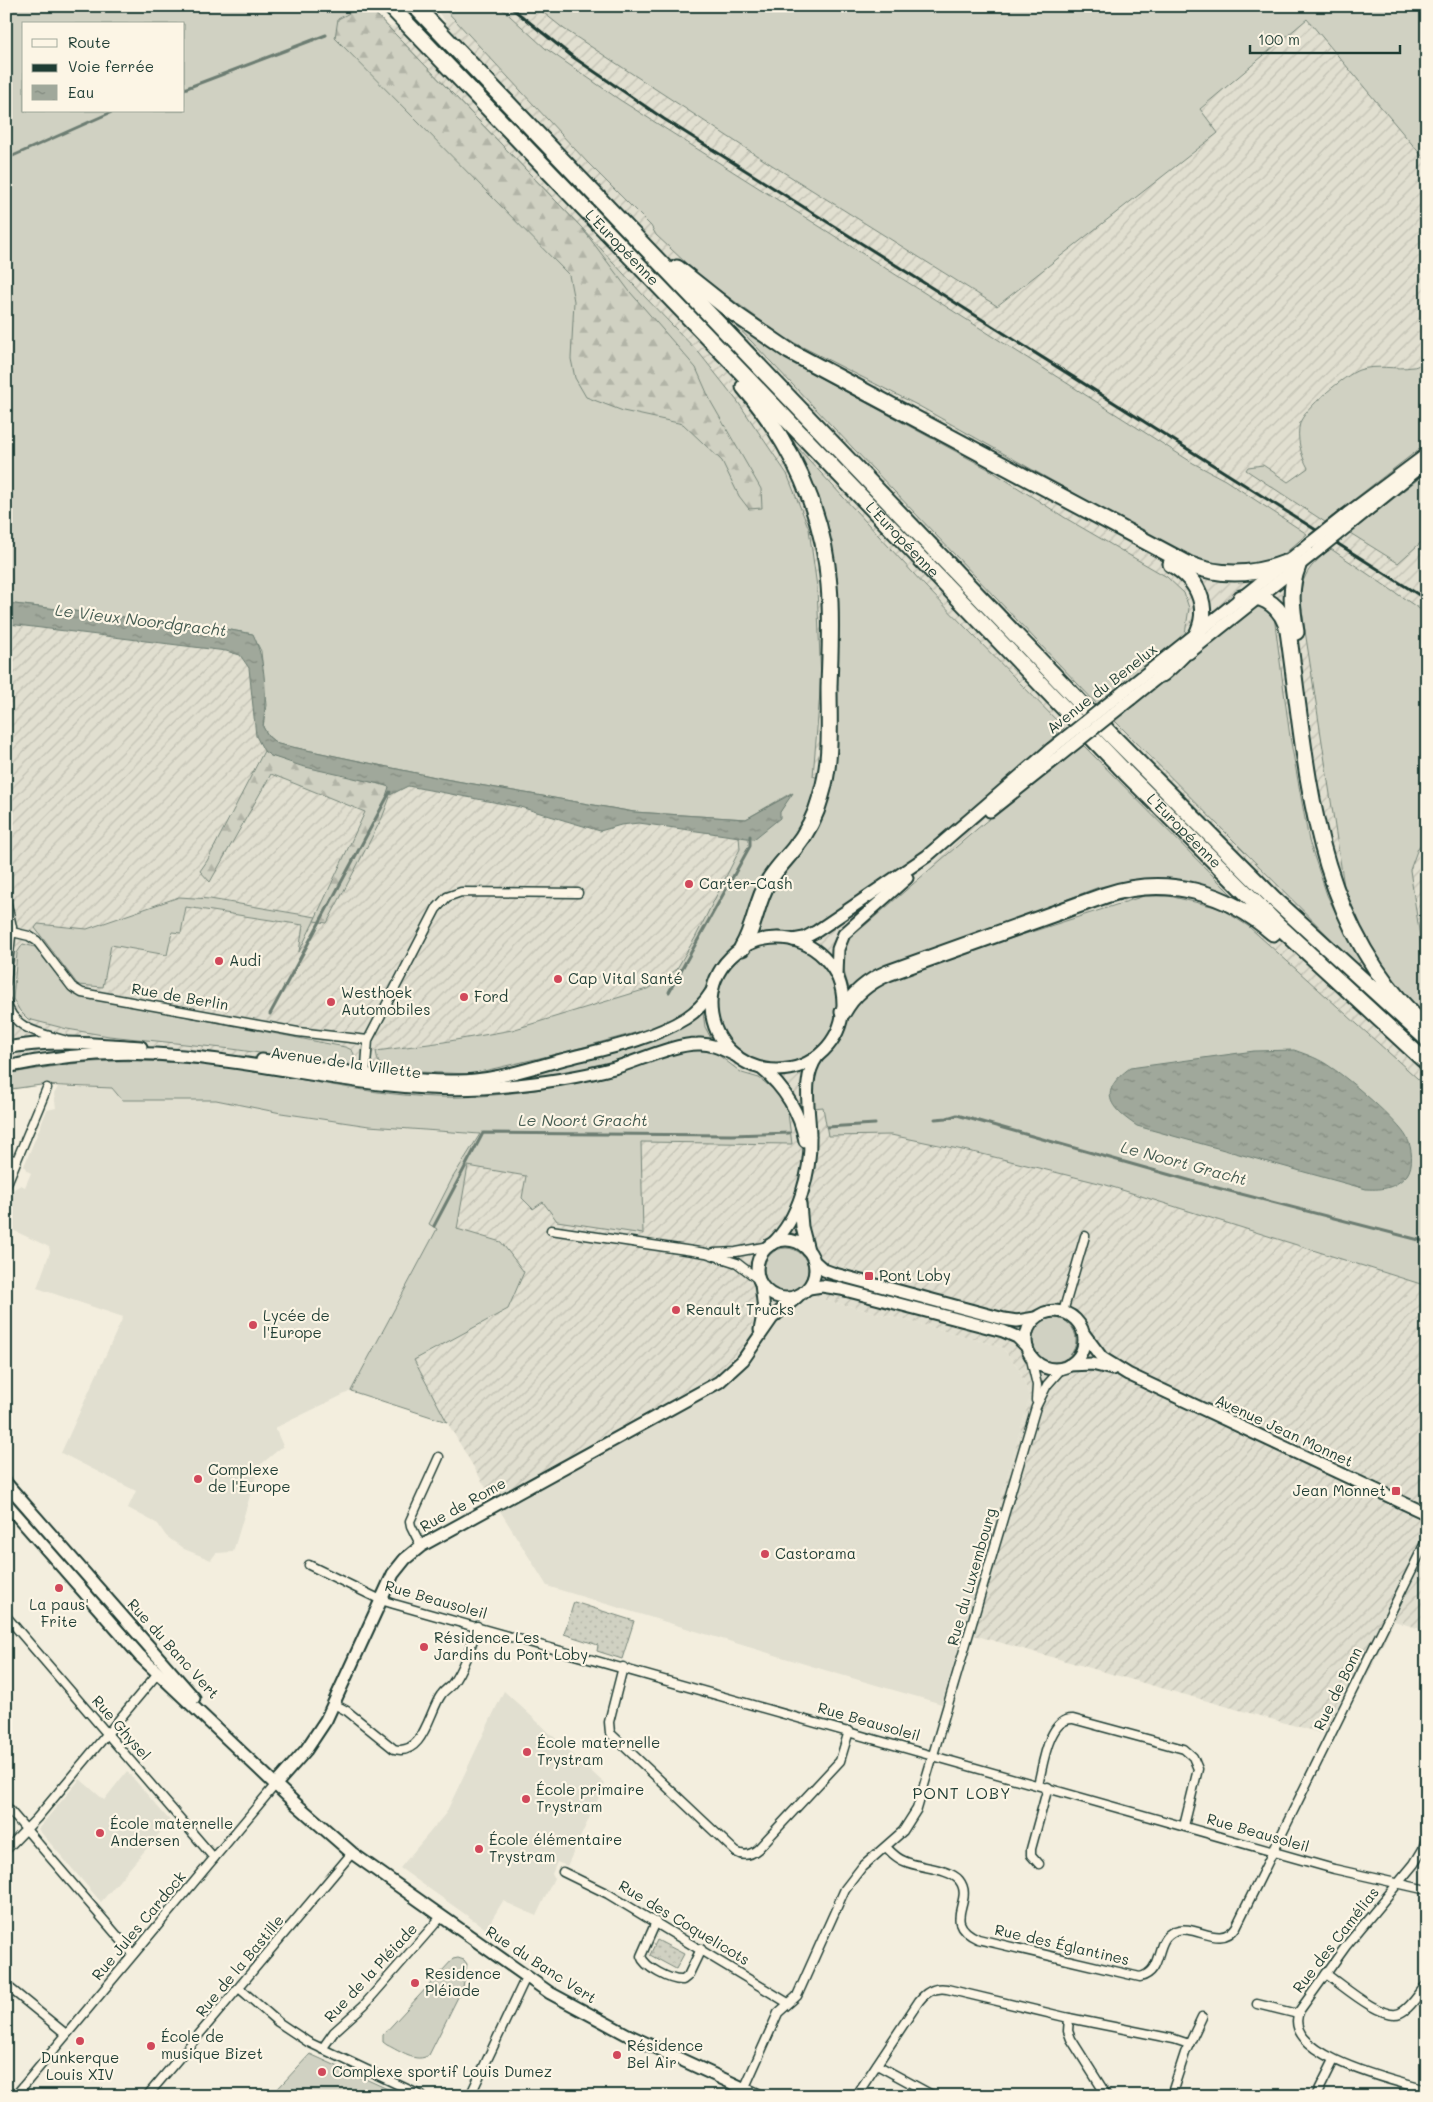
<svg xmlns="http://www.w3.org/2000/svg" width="1433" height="2102" font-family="Mali,sans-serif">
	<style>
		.built { fill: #e1dfd0 }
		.industrial { fill: url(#industrial-furrows) }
		.grass { fill: #d0d1c2; stroke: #78877b; fill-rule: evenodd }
		.forest { fill: url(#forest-firs); stroke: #78877b }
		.park { fill: url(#park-dots); stroke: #78877b }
		.water { fill: url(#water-ripples); stroke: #6c7d72 }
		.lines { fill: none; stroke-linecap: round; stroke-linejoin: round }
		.stream { stroke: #6c7d72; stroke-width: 3 }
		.street-casing { stroke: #1f3d34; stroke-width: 11 }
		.secondary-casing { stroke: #1f3d34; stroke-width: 15 }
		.highway-casing { stroke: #1f3d34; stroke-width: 19 }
		.street { stroke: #fcf5e5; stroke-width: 8 }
		.secondary { stroke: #fcf5e5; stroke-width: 11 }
		.highway { stroke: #fcf5e5; stroke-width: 15 }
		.rail { stroke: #1f3d34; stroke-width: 3 }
		.secondary-bridge-casing { stroke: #1f3d34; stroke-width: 15; stroke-linecap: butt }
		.secondary-bridge { stroke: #fcf5e5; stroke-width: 11 }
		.poi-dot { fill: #d1495b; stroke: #fcf5e5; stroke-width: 2 }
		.labels { text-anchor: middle; stroke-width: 4.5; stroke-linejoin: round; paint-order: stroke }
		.street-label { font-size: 15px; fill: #1f3d34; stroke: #fcf5e5 }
		.poi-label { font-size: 15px; fill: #1f3d34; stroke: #fcf5e5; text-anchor: start }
		.water-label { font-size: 16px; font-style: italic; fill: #465d53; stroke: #fcf5e5 }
		.neighbourhood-label { font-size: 16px; letter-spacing: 1px; fill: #1f3d34; stroke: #fcf5e5 }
	</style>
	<defs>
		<pattern id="industrial-furrows" width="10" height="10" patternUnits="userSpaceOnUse" patternTransform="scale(1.25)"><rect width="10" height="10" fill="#e1dfd0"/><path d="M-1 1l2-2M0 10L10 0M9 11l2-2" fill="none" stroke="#c1c0b3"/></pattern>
		<pattern id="forest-firs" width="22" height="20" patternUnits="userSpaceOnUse" patternTransform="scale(1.25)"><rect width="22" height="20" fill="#d0d1c2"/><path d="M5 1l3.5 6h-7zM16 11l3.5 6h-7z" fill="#b2b4a7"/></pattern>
		<pattern id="park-dots" width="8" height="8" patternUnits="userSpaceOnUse" patternTransform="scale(1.25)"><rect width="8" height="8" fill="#d0d1c2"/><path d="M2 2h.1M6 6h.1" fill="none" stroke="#b2b4a7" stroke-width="1.8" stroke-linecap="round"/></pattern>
		<pattern id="water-ripples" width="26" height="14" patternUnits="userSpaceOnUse" patternTransform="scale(1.25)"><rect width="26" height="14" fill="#a0a89b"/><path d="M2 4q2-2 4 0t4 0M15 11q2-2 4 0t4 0" fill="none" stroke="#828a7f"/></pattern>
	</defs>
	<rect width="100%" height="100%" fill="#f3eede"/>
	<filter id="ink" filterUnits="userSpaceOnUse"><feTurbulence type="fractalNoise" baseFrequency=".02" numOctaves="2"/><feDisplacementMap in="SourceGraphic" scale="10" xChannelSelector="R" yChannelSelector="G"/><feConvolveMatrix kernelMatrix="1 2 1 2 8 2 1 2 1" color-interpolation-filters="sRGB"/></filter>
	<g filter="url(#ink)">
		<g class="built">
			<path d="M433,6H495L446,22Z"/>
			<path d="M58,1087L112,1088L122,1100H216L281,1113L369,1126L480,1134L453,1177L429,1224L437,1229L351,1391L275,1428L283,1446L259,1466L233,1552L216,1553L211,1560L184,1549L166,1536L158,1524L128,1508L136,1491L61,1453L123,1317L37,1288L50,1252L49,1247L6,1227V1208L14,1189L21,1185L25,1187L31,1173L27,1171L24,1166L47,1110L56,1108L54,1094Z"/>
			<path d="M773,1275L828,1301L909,1321L1002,1347L1019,1369L1030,1397L942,1704L838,1674L547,1586L492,1498L719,1373L732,1360L743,1344Z"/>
			<path d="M504,1691L605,1784L567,1866L557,1862L552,1874L554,1878L536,1916L503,1901L486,1929L400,1868L446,1813Z"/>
			<path d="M127,1771L170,1821L101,1902L38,1829L80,1779L104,1800Z"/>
		</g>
		<path class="industrial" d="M495,6H1427V1631L1394,1621L1360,1691L1346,1688L1324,1734L963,1632L1030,1397L1019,1369L1002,1347L909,1321L828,1301L773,1275L743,1344L732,1360L719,1373L492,1498L447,1422L351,1391L437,1229L429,1224L453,1177L480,1134L369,1126L281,1113L216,1100H122L112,1088L41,1085L6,1091V603L225,629L264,691L266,705L263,727L278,744L445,779L787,474L738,402L700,354L644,296L582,228L387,27L446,22Z"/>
		<g class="grass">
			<path d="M6,6H368L582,228L644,296L700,354L738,402L787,474L809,529L817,587L821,681L813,776L818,778L813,800L802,824L740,940L719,959L699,1001L681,1017L649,1029L565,1052L471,1074L391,1071C379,1068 378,1063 376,1051L444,1042L512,1030L650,988L676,970L695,938L740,849L739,836L754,839L780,812L791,793L746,819L634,812L445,779L278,744L269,737L263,727L266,705L261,651L252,634L225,629L6,603ZM24,24H184V111H24Z"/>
			<path d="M442,6H499L545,48L620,100L1193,463L1225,480L1307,534L1282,556L1263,565L1234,567L1203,563L1170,547L919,406L785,338L701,277L656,235L651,226L587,162Z"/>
			<path d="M535,6H1427V162L1307,19L1200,109L1218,133L997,306L756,155L564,29Z"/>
			<path d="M731,320L804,369L990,470L1067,519L1167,577L1184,593L1189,608L1185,634L1097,704Z"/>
			<path d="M1427,361V443L1325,522L1246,470L1248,467L1263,465L1288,482L1308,468C1301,456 1296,437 1300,423C1304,409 1345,375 1359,370C1376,364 1395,370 1413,367C1417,367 1422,363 1427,361Z"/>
			<path d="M797,447L925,586L1064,728L917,859L810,930L798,934L778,931L756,936L770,891L819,820L837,610L836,569L829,532L809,477L793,451Z"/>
			<path d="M1427,472V537L1398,563L1350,533Z"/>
			<path d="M1331,549L1427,614V837L1418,848L1410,870L1421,944L1427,955V1018L1395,983L1368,945L1344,886L1300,598C1301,575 1313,562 1331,549Z"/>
			<path d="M1262,606L1274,616L1290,737L1309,841L1327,895L1348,938L1361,960L1360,963L1356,964L1114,720L1255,608Z"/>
			<path d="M1082,744L1234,897L1232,899L1137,882L1099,887L891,967L851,993C844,975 839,958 848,940L984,823Z"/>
			<path d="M1144,896H1169L1220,908L1248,926L1427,1087V1286L1103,1184L982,1154L891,1135L828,1136L823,1107L813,1108C813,1097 811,1083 814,1073C818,1061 833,1052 840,1041C845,1033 846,1024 849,1016C858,993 885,981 906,972Z"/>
			<path d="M179,897L210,899L316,917L299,952L303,925L186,907L181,933L172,932L167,955L111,945L103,987L78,985L35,928L38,924L87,929Z"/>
			<circle cx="777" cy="1004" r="60"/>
			<path d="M23,944L35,947L71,993L79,996L345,1047C354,1050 355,1053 354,1062L349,1066L232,1049L109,1036L67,1029L28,1019L20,1011L13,999L17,953Z"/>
			<path d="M703,1013L705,1027L713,1042L696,1038L589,1069L506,1083L490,1081L679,1028Z"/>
			<path d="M685,1048L707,1050L717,1054L742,1073L759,1078L776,1091L787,1106L792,1144L641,1142L643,1234L557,1221L543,1202L533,1209L522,1198L526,1176L468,1166L457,1229L501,1242L524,1272L508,1309L414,1360L447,1422L351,1391L352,1389L437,1229L429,1224L453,1177L480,1134L369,1126L281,1113L216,1100H122L112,1088L41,1085L11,1089L12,1073C38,1069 64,1064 91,1062C134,1059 180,1062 222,1067C303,1077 383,1100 465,1097C506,1095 549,1089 589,1080C622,1073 654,1060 685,1048Z"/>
			<circle cx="786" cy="1270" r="22"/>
			<circle cx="1054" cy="1340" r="22"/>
			<path d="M458,1958L464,1960L467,1964L463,1987L429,2055C416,2064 400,2051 387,2045L383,2042V2035L453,1959Z"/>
			<path d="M310,2054L403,2096H271Z"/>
		</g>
		<g class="forest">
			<path d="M363,6H368L582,228L630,292L696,368L711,402L761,489L762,508L749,509L739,496L722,461L683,424L623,411L586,397L575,378L571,359L574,301L569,275L335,38L338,19Z"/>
			<path d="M264,751L271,756L390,787L387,796L390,797L382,818L327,923L314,921L365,812L271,774L210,882L200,871L207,861Z"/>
		</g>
		<g class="park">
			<path d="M574,1602L634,1621L622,1659L597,1651L598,1645L564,1634Z"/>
			<path d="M657,1940L684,1954L676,1969L650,1955Z"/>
		</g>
		<g class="water">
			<path d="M6,603L225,629L253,634C266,661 267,697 263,727L269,737L278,744L445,779L634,812L746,819L793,793L780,812V818L754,839L639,823L621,825L600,831L520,807L408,786L388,796H386L389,787L384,785L301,766L271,756L264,751L256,736L249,668L240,655L226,651L9,624L6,623Z"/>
			<path d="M1294,1050C1308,1055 1320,1059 1332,1068C1348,1078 1400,1123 1407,1138C1412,1147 1414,1166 1407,1175C1395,1188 1384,1190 1366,1189L1137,1126C1108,1107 1098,1091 1130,1068L1254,1051Z"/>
		</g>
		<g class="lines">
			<g class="stream">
				<path d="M184,89L326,35"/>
				<path d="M6,159L114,111"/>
				<path d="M669,992L750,846V836"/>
				<path d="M270,1014L390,792"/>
				<path d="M935,1119L947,1118L957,1115L1206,1185L1427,1242"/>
				<path d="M827,1127L875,1124"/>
				<path d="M434,1226L483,1133L732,1135L789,1133"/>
			</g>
			<g class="street-casing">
				<g id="street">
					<path d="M6,900L12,927L6,982"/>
					<path d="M12,932L29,936L37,941L72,987L82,993L298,1032L368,1040"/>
					<path d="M6,1001C12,1029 40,1033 64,1040"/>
					<path d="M365,1079L368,1040L436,909L447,897L461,892L578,893"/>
					<path d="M6,1157L16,1161"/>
					<path d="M6,1186L47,1088"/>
					<path d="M551,1230L706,1253L737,1263L759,1280"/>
					<path d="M714,1253L736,1252L769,1246"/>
					<path d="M1063,1312L1085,1236"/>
					<path d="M1030,1355L1037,1385L1036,1400"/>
					<path d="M421,1546L411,1526L410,1521L439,1457"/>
					<path d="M309,1565L381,1600L394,1604L1334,1869L1427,1890"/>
					<path d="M6,1616L214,1858"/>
					<path d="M623,1667L609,1722L610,1733L736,1852C744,1857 751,1855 758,1849L840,1761L849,1731"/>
					<path d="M334,1704L347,1711L394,1749C423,1757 429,1712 441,1695C444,1690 449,1688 452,1684C461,1673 474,1640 477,1626"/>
					<path d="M1038,1785C1043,1766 1048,1718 1073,1719L1184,1749L1193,1757L1198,1769L1184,1826"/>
					<path d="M6,1806L133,1954"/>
					<path d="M1427,1835L1423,1849L1414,1864L1346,1946L1300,2010C1277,2055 1399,2082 1427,2090"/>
					<path d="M886,1847C891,1852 896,1858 904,1861C918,1868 949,1868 959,1880C976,1901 939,1921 978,1939L1140,1977C1165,1971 1153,1939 1175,1931C1195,1923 1220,1950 1236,1927L1427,1539"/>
					<path d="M6,1850L37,1818L158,1673"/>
					<path d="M1039,1864L1031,1855V1849L1048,1787"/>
					<path d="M563,1872L608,1894L788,2003"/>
					<path d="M656,1922L641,1956C644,1967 671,1981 683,1980L688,1976L701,1949"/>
					<path d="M1326,1974C1341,1984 1382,2021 1400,2013C1411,2008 1419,1993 1427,1984"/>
					<path d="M6,1985L66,2034"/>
					<path d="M239,1988L278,2022L308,2042L422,2096"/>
					<path d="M1257,2004L1298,2014"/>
					<path d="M1069,2018L1068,2031L1071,2039L1107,2096"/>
					<path d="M322,2049L334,2032L364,2005L441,1917"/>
					<path d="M877,2065L934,2096"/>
					<path d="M15,2096L276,1784"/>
					<path d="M147,2096L352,1853"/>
					<path d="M470,2096L526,1977"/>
					<path d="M741,2096L778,2013L797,1996L845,1889L862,1867L903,1831L917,1809L1036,1407L1047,1385L1062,1368"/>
					<path d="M856,2096L919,2001C926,1992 935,1987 947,1989L1069,2018L1174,2039L1189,2044"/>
					<path d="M1171,2096L1185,2053L1202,2017"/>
					<path d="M1316,2096L1334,2060"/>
				</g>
			</g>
			<g class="secondary-casing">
				<g id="secondary">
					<path d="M1347,514L1427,454"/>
					<path d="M1354,521L1417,470"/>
					<path d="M1189,653L1318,550"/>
					<path d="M1124,691L1309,544"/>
					<path d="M1131,699L1167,670"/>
					<path d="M990,811L1057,758"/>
					<circle cx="777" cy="1004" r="66"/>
					<path d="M793,940L804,938L817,931L927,856L1051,749"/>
					<path d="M837,975L838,949L844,934L907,878"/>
					<path d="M6,1048C51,1039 96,1044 141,1047"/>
					<path d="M262,1060C327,1067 391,1082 457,1081C493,1081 527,1069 561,1060C603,1049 649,1041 686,1018C697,1011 705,1002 712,991"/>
					<path d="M6,1067C63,1054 125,1050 183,1056C284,1065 381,1094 483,1088C527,1085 572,1079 614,1068C639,1061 673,1044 698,1044C712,1043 724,1050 737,1056"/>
					<path d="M762,1069C784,1087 800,1113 805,1141"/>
					<path d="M800,1204L802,1227L808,1250"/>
					<circle cx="786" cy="1269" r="29"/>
					<path d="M772,1244C799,1219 811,1172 810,1137C810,1111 801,1079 817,1057"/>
					<path d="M814,1261L824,1270L835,1274L1004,1319L1017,1321L1035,1318"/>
					<path d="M809,1288L822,1286L841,1289L1003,1331L1017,1337L1027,1347"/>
					<circle cx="1055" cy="1340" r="29"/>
					<path d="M760,1330L764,1310L761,1284"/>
					<path d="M1084,1334L1102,1358L1128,1374L1427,1514"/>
					<path d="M1069,1365L1092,1364L1112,1369"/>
					<path d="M6,1483L194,1698"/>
					<path d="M6,1503L140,1656L296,1804L352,1853L550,1993L628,2035L760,2096"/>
					<path d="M276,1784L306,1750L326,1720L393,1574L405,1559L421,1546L719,1382L743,1360L772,1318L797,1297"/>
				</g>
			</g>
			<g class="highway-casing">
				<g id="highway">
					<path id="s1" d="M390,6L1128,775L1279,926L1427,1063"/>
					<path d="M415,6L1112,736L1273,898L1427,1039"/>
					<path d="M677,268L735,314L789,351L1188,564C1221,577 1252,576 1285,563"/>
					<path d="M1241,598C1265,592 1283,609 1288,631C1308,769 1311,913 1416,1018"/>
					<path d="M1296,632C1292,608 1289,588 1298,566"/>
					<path d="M1162,674C1172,665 1184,655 1192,643C1213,613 1201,581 1171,564"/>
					<path d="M742,948C755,927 756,902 768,882C775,870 785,860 794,849C807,833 816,815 821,796C832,761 829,723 829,687C830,653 832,618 829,585C824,512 791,442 744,387"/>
					<path d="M843,1012C853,994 869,981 888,973L1106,895C1166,875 1227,892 1273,933"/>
				</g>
			</g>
			<use href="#street" class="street"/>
			<use href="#secondary" class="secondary"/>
			<use href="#highway" class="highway"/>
			<path class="rail" d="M509,6L573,57L664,119L1427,600"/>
			<g class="secondary-bridge-casing">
				<g id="secondary-bridge">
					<path d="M1309,544L1347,514"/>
					<path d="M1318,550L1354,521"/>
					<path d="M1051,749L1124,691"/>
					<path d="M1057,758L1131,699"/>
				</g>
			</g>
			<use href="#secondary-bridge" class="secondary-bridge"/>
		</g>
	</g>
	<g class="poi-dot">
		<circle cx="689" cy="884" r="5"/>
		<circle cx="219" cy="961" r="5"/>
		<circle cx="558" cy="979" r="5"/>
		<circle cx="464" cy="997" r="5"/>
		<circle cx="331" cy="1002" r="5"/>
		<rect x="864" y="1271" width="10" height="10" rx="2.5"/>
		<circle cx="676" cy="1310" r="5"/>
		<circle cx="253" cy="1325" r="5"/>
		<circle cx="198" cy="1479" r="5"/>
		<rect x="1391" y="1486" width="10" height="10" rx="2.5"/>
		<circle cx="765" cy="1554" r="5"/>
		<circle cx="59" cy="1588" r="5"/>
		<circle cx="424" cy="1647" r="5"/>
		<circle cx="527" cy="1752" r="5"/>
		<circle cx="526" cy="1799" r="5"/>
		<circle cx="100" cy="1833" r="5"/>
		<circle cx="479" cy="1849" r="5"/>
		<circle cx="415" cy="1983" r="5"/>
		<circle cx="80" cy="2041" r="5"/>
		<circle cx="151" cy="2046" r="5"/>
		<circle cx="617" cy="2055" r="5"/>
		<circle cx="322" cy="2072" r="5"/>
	</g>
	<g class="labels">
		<g class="street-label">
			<text dy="5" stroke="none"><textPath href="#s1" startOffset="335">L'Européenne</textPath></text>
			<text dy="5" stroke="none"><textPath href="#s1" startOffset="740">L'Européenne</textPath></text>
			<text transform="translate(1102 689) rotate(-38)" y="5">Avenue du Benelux</text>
			<text dy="5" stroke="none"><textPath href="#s1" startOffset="1145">L'Européenne</textPath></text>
			<text transform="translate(180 997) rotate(10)" y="5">Rue de Berlin</text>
			<text transform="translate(346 1063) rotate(8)" y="5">Avenue de la Villette</text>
			<text transform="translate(1284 1431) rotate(25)" y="5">Avenue Jean Monnet</text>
			<text transform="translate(463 1505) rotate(-29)" y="5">Rue de Rome</text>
			<text transform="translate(972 1577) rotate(-74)" y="5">Rue du Luxembourg</text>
			<text transform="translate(436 1600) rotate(16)" y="5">Rue Beausoleil</text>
			<text transform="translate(173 1649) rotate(48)" y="5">Rue du Banc Vert</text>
			<text transform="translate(1338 1689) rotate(-64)" y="5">Rue de Bonn</text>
			<text transform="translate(869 1722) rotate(16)" y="5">Rue Beausoleil</text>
			<text transform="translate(121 1728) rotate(49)" y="5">Rue Ghysel</text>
			<text transform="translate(1258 1833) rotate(16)" y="5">Rue Beausoleil</text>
			<text transform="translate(684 1923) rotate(31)" y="5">Rue des Coquelicots</text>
			<text transform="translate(139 1926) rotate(-50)" y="5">Rue Jules Cardock</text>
			<text transform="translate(1336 1940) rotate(-52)" y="5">Rue des Camélias</text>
			<text transform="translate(1062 1945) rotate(13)" y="5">Rue des Églantines</text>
			<text transform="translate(541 1965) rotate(33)" y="5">Rue du Banc Vert</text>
			<text transform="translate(240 1966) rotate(-50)" y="5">Rue de la Bastille</text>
			<text transform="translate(371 1973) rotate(-47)" y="5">Rue de la Pléiade</text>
		</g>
		<g class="poi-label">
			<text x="699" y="889">Carter-Cash</text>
			<text x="229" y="966">Audi</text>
			<text x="568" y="984">Cap Vital Santé</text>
			<text x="341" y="998">Westhoek<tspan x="341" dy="17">Automobiles</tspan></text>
			<text x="474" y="1002">Ford</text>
			<text x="879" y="1281">Pont Loby</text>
			<text x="686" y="1315">Renault Trucks</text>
			<text x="263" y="1321">Lycée de<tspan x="263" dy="17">l'Europe</tspan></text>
			<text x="208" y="1475">Complexe<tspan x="208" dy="17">de l'Europe</tspan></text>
			<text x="1386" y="1496" text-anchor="end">Jean Monnet</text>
			<text x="775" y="1559">Castorama</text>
			<text x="59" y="1610" text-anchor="middle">La paus'<tspan x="59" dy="17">Frite</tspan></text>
			<text x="434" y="1643">Résidence Les<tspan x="434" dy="17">Jardins du Pont Loby</tspan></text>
			<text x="537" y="1748">École maternelle<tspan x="537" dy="17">Trystram</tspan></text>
			<text x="536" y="1795">École primaire<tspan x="536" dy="17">Trystram</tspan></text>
			<text x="110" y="1829">École maternelle<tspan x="110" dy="17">Andersen</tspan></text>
			<text x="489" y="1845">École élémentaire<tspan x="489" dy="17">Trystram</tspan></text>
			<text x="425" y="1979">Residence<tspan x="425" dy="17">Pléiade</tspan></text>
			<text x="161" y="2042">École de<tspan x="161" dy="17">musique Bizet</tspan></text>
			<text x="627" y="2051">Résidence<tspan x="627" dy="17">Bel Air</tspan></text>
			<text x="80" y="2063" text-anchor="middle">Dunkerque<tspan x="80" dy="17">Louis XIV</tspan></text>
			<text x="332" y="2077">Complexe sportif Louis Dumez</text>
		</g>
		<g class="water-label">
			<text transform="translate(141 620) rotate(7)" y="6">Le Vieux Noordgracht</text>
			<text x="583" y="1126">Le Noort Gracht</text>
			<text transform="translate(1184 1163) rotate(15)" y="6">Le Noort Gracht</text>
		</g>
		<g class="neighbourhood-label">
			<text x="962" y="1799">PONT LOBY</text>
		</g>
	</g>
	<rect width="1433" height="2102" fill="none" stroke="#fcf5e5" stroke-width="25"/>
	<rect x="12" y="12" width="1408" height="2077" fill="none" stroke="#1f3d34" stroke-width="2" filter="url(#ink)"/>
	<rect x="22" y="22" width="162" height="90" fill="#fcf5e5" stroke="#a4ab9e"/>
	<rect x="32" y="39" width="25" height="8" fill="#fcf5e5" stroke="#a4ab9e"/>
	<text x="68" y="48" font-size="15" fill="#1f3d34">Route</text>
	<rect x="32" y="64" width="25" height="8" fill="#1f3d34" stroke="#a4ab9e"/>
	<text x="68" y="72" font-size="15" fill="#1f3d34">Voie ferrée</text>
	<rect x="32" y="85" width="25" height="15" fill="url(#water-ripples)" stroke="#a4ab9e"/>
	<text x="68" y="98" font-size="15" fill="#1f3d34">Eau</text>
	<path d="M1250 45v8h150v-8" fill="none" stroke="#1f3d34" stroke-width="2.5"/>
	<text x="1258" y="45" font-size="15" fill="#1f3d34" stroke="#fcf5e5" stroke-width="4" paint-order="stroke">100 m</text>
</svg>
